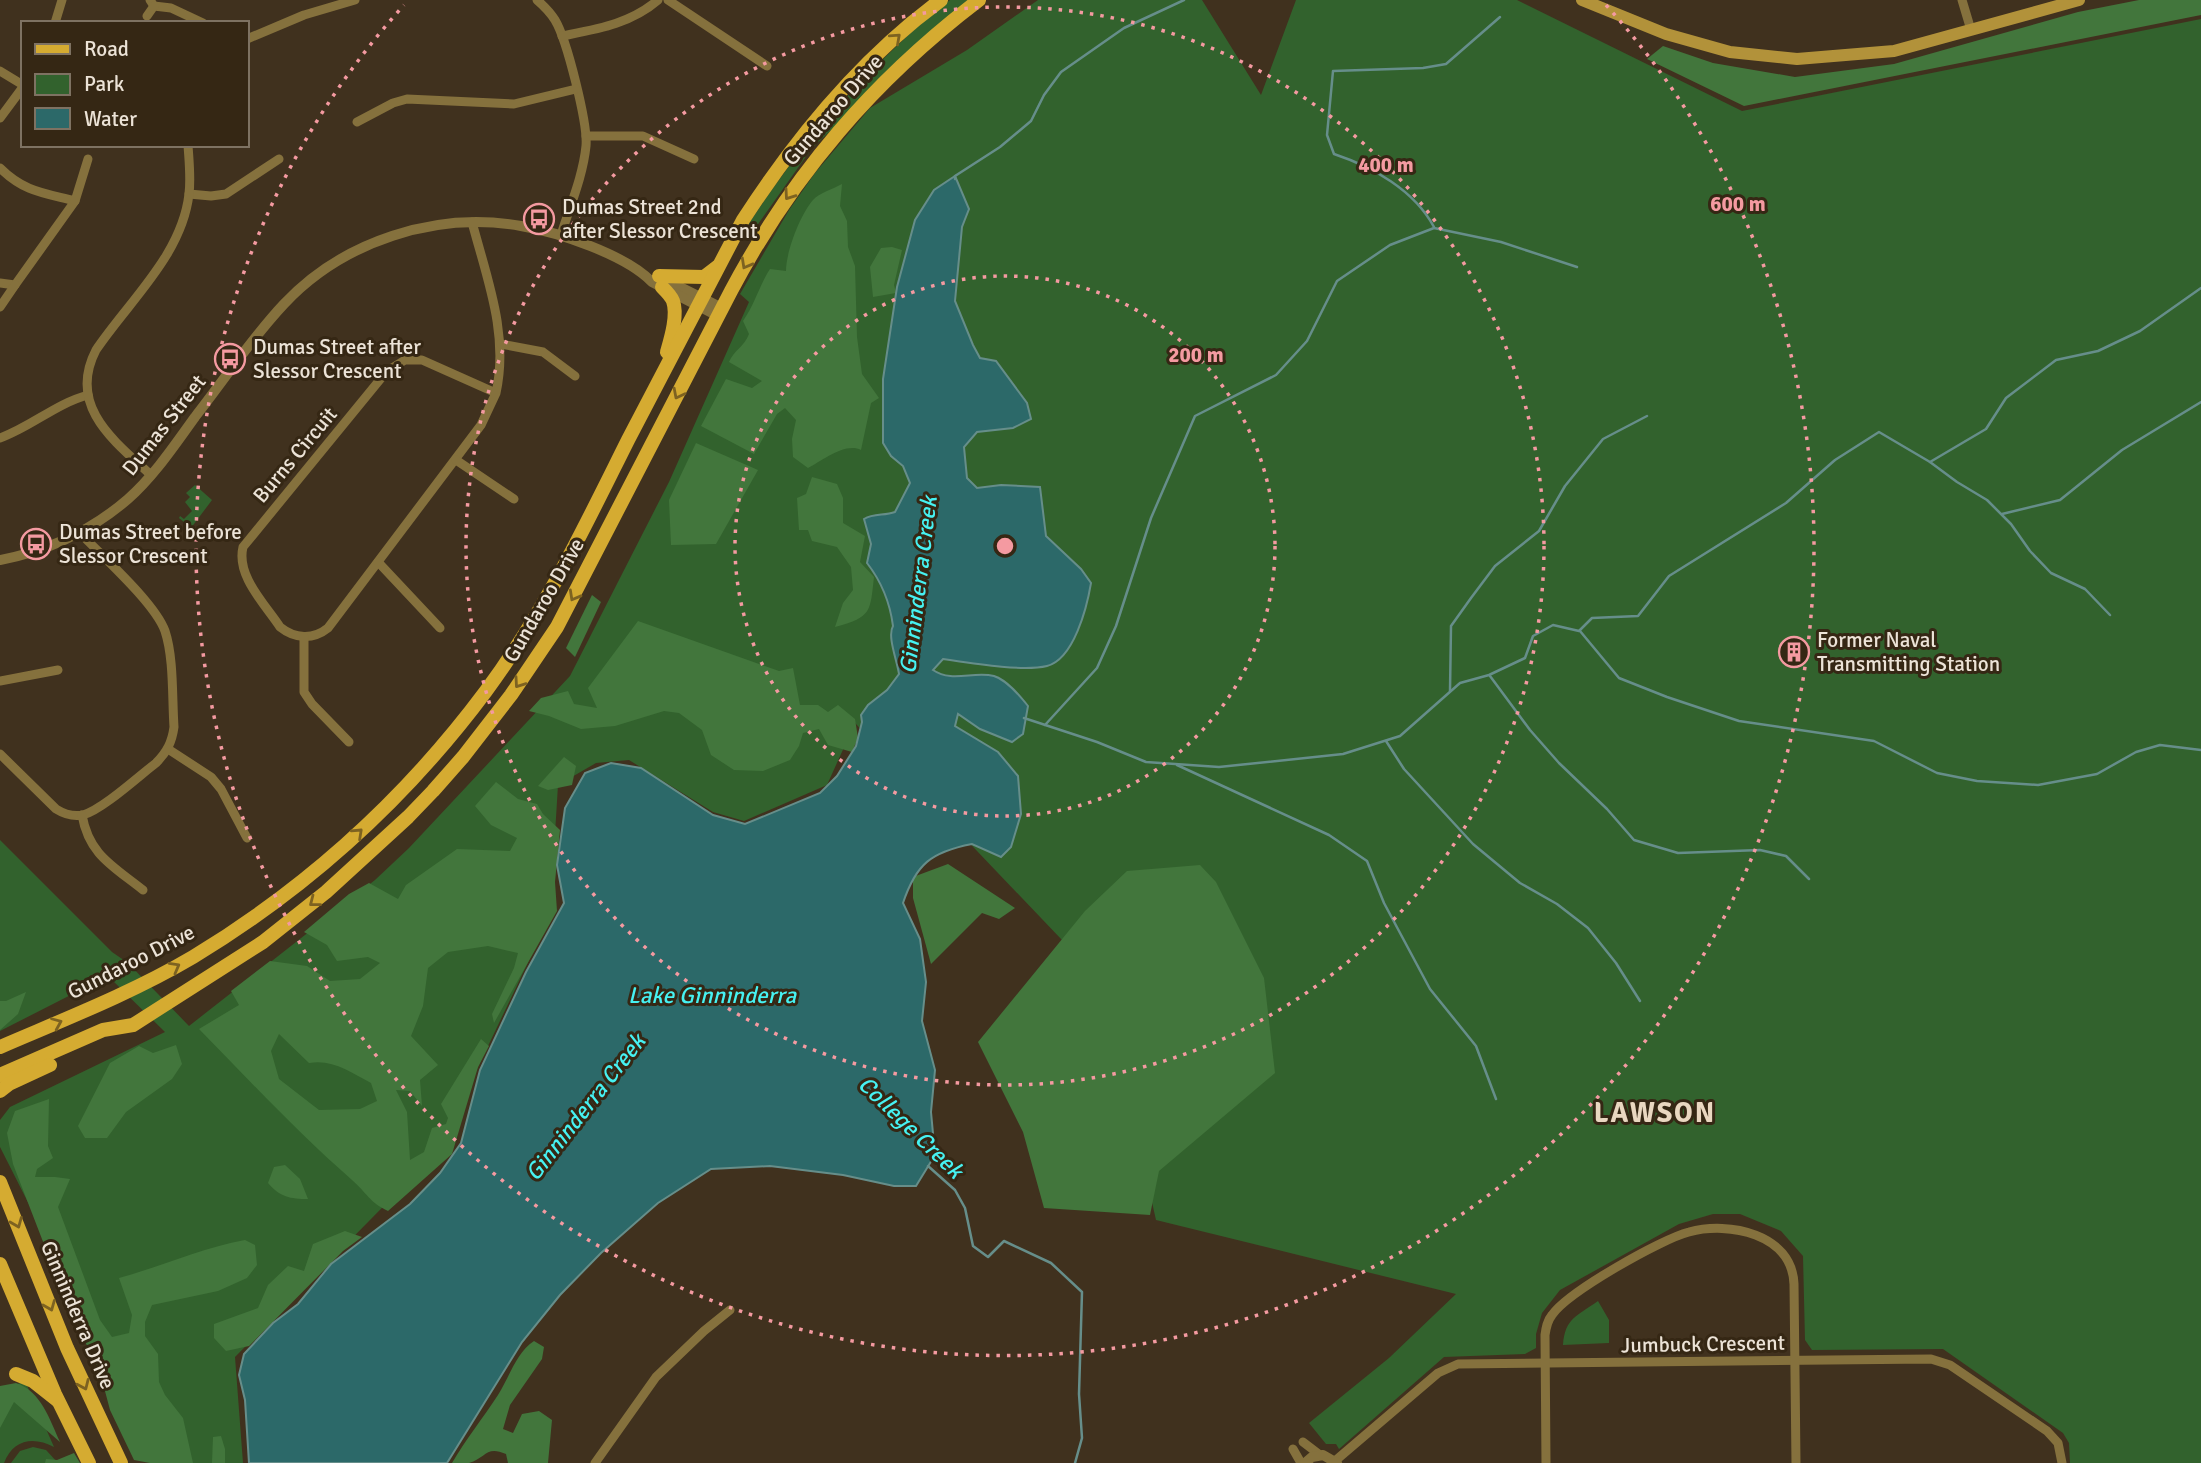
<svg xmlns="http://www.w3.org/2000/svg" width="2201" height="1463" font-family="Signika,sans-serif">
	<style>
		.green { fill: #32622d }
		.forest { fill: #42763c; fill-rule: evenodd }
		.water { fill: #2c6969; stroke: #668e8a; stroke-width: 2 }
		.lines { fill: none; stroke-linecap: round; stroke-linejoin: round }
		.stream { stroke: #668e8a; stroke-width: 2.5 }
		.minor { stroke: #85713d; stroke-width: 9 }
		.tertiary { stroke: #85713d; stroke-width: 10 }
		.secondary { stroke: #b2923a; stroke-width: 12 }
		.primary { stroke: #d5ab31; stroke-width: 14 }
		.oneway { stroke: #7d6221 }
		.ring { fill: none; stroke: #f49aa1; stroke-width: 3.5; stroke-dasharray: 3.5 7 }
		.labels { text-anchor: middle; stroke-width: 6; stroke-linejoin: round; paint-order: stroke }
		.street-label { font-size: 21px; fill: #ece3d7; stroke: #352714 }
		.poi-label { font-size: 21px; fill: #ece3d7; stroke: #352714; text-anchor: start }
		.water-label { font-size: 23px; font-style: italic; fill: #46f1f1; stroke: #352714 }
		.district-label { font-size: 28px; font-weight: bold; letter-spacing: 2px; fill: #e9d7c0; stroke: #352714 }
		.centre { fill: #f49aa1; stroke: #352714; stroke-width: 3.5 }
		.ring-label { font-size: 21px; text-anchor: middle; font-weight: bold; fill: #f49aa1; stroke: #352714; stroke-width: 6; stroke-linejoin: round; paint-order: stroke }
	</style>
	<rect width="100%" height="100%" fill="#40311e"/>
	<g class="green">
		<path d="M950,0H971L812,148L751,234L744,231C801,143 868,65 950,0Z"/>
		<path d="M1038,0H1202L1261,95L1296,0H1517L1742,111L2201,19V1463H2070L2069,1443L2063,1433L1943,1349L1812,1350L1805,1340L1803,1256L1781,1231L1740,1214H1713L1679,1224L1560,1290L1542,1313L1536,1334V1348L1525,1354L1444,1357L1339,1449L1336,1444H1326L1309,1423L1389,1358L1456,1294L1156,1220L1103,983L855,723L827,785L744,821L713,812L629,760L596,763L558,785L550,916L438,1151L235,1357L243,1463H160L0,1147V1120L10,1107L165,1032L108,976L0,1031V840L112,952L128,963L189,1026L375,880L409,848L570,676L669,482L749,302L740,294L789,210L815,173L870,108L967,50Z"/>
		<path d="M195,485L212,500L191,528L179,518L180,516L184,519L192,511L185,502L190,497L186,493Z"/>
		<path d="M1598,1301L1609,1320V1343L1563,1345C1565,1318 1577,1316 1598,1301Z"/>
		<path d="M25,1381L54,1447C34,1436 13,1439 4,1463H0V1391Z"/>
		<path d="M33,1447L46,1450L58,1463H11L20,1451Z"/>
	</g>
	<g class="forest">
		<path d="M2139,0H2201V15L1744,106L1647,59L1663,46L1713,63L1795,77L1894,64L2078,12Z"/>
		<path d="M842,184L840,206L847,221L848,247L855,266L857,337L862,374L879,398L871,403L861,450C845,442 822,461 808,468L793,457L792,439L796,420L785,408L777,414L754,454L701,426L726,379L752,388L762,381L729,362C734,350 744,347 749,334L743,321C755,304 759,286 770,269L786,271C786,252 800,215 813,200C819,193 833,189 842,184Z"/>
		<path d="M892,247L902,250L894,285L896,293L873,297L870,267L881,248Z"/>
		<path d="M696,443L758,470L716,544L671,545L669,500Z"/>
		<path d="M812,477L837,484L843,498V523L865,536L860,562L874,577C870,612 872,617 835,627L843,603L853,590L851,567L837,547L812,541L808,530H799L797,498L806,494Z"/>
		<path d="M592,595L601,602L575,657L566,648Z"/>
		<path d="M638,621L779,671L793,668L800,705H818L828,712L838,705L855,719L858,738L852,752L828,745L819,729L803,733L799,746L790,760L763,771L734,770L711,755L702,730L679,713L664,711L615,726L581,729L549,716L529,711L541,698L568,691L574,704L597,708L588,688Z"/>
		<path d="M564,757L576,766L572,785L548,790L538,786Z"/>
		<path d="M496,782L518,799L537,804L543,814L560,830L555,882L557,911L494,1023L492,1014L514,968L518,953L488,946L448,952L428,968L423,1006L411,1036L438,1065L420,1080L422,1106L410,1091L396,1090L407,1112L410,1160L424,1152L432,1128L446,1124L448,1118L441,1104L481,1039L489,1046L478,1067L452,1154L388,1211C369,1202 367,1193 352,1180C298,1133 249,1080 199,1029L239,1005L231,991L270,961L307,966L330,981L360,979L380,963L368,957L337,961L327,945L304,932L349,894L369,883L398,899L406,885L457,849L510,851L517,838L491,825L475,806ZM279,1034L309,1063C333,1059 350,1072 371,1083L377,1101L360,1109L319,1110L279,1079L271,1051Z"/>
		<path d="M948,864L1015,908L999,919L982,913L931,964L913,898V877Z"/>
		<path d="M1200,865L1216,882L1264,978L1275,1073L1159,1171L1150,1215L1044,1208L1023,1132L978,1042L1085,911L1127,871Z"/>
		<path d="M26,992L18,1014L0,1030V1001H6Z"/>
		<path d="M176,1045L182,1064L172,1079L126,1112L107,1138H85L78,1126L110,1063L139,1046L153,1053Z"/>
		<path d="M49,1099L48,1146L53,1158L37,1169L35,1177H55L70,1179L58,1207L100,1320L112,1337L129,1333L132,1315L119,1278C162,1266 202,1248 245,1240L255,1245L257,1265L247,1278L218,1291L152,1305L145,1322V1336L158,1354L159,1382L165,1395L183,1418L193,1463H150L134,1460L110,1410L101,1376L64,1296L13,1164L7,1133L15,1111Z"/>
		<path d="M285,1165L300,1179L308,1199C290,1199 280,1197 268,1183L274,1167Z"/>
		<path d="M345,1231L362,1237L343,1251L249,1346L226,1351L214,1338V1324L258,1308L268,1285L288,1266L304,1271L313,1244Z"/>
		<path d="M534,1341L544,1347L542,1359L510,1405L503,1429L513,1433L522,1414L539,1411L552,1420L548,1463H508L506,1454C486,1445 486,1458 469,1463C465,1463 457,1463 452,1463C466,1439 483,1418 498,1395C510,1376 516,1353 534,1341Z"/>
		<path d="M16,1383C41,1391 50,1420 60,1442L14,1402L0,1428V1386Z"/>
		<path d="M221,1436L225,1449V1463H212L213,1437Z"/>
		<path d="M74,1453L80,1463H45L46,1459L57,1460Z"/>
	</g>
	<path class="water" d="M955,176L969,209L962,227L955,301L973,345L980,358L996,361L1027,403L1031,419L1013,428L977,432L964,447L967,478L977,488L1001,485L1040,487L1046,536L1081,569L1091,583C1087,607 1074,659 1047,666C1022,672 970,663 943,659L933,670C952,683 973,671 994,676C1007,680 1020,696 1028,706L1023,734L1012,742L980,729L958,714L955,726L998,752L1018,776L1021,814L1011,847L1001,857L972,844C931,852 916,864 903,903L920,939L926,982L922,1021L935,1070L931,1112L935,1155L916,1186H894L843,1175L770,1166L711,1169L658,1203L601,1253L560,1295L522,1342L447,1463H249L245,1400L239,1375L244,1354L273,1323L298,1304L331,1264L410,1204L440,1173L461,1143L480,1070L526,972L564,903L557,865L565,808L585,773L611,763L641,768L713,815L745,824L820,793L837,776L856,746L862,722L861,715L868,705L887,690L899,674C897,660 887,636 893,626C890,603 881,581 867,563L871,544L864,519C874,513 884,516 895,512L910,483L903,466L891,456L883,443V379L897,287L915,220L934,190Z"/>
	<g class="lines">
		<g class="stream">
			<path d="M955,179V176L1000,147L1031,121L1044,95L1061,72L1124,28L1184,0"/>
			<path d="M1434,227C1414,190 1373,167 1334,154L1327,135L1333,71L1423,68L1446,64L1500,17"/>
			<path d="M1930,462L1957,482L1987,500L2011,524L2030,551L2051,573L2085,589L2110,615"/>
			<path d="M2002,514L2060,500L2122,450L2201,402"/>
			<path d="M1580,631L1619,678L1667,697L1739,721L1874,741L1937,773L1977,781L2038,785L2097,774L2136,752L2160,745L2201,750"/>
			<path d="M1490,676L1530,730L1559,763L1607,809L1634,840L1678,853L1760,850L1786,856L1809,879"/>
			<path d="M1450,691L1451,626L1471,598L1495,566L1539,531L1565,486L1603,439L1647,416"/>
			<path d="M1024,718L1097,742L1146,762L1219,767L1343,754L1400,736L1460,683L1489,675L1525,658L1533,636L1553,625L1579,631L1592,618L1638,616L1669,576L1786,503L1835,460L1879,432L1930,462L1986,429L2006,398L2056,360L2098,351L2140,331L2201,288"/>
			<path d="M1045,725L1097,668L1116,626L1151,518L1195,416L1276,375L1307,341L1337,281L1390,245L1434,228L1501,242L1577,267"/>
			<path d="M1386,741L1404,769L1473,844L1520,883L1557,904L1588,928L1616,963L1640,1001"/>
			<path d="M1177,765L1329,835L1367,861L1384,903L1430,989L1476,1046L1496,1099"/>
			<path d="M928,1166L955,1190L965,1208L973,1246L988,1257L1004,1241L1051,1263L1082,1292L1079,1394L1082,1438L1075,1463"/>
		</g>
		<g class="minor">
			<path d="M150,0L154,6L171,8L203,23"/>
			<path d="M537,0C544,6 550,12 555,20C567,40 588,124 586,146C583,176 570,206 561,235"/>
			<path d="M668,0L767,66"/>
			<path d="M1962,0L1971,30"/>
			<path d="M147,16L154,6"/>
			<path d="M55,23L62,0"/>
			<path d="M562,36C597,29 630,24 658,0"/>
			<path d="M247,39L304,15L355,0"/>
			<path d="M0,71L23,85"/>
			<path d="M0,118L23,87"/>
			<path d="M357,122L393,103L407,99L514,104L576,89"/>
			<path d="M586,136H643L694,159"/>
			<path d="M0,168C24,192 44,193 75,201L15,285L0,283"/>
			<path d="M189,194L211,196L226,194L279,159"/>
			<path d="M75,201L88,159"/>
			<path d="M472,222C487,279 509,334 496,393L422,360H405L387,371L243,547C236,576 265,604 280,627C295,639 313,640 328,628L481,425L496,393"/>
			<path d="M0,307L15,285"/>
			<path d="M501,344L543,352L575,376"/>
			<path d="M0,438C31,427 55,404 88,395"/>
			<path d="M456,460L514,499"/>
			<path d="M151,475C114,441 67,406 96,350C129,301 182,255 189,194C191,178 189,161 188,145"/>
			<path d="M378,562L440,628"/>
			<path d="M304,637V692L312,704L349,742"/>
			<path d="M0,681L58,670"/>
			<path d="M168,749L211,777L221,789L247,838"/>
			<path d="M0,754L56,809C64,814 73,817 83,815C102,810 139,776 156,763C167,752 172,742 174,727C172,698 174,658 165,631C155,603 102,556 80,533"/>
			<path d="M82,815C89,855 113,866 143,890"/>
			<path d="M1303,1442L1320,1455"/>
			<path d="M1293,1449L1301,1463"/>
			<path d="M1335,1461L1438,1373L1458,1364L1931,1359L1950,1365L2047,1431L2058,1443L2062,1463"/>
			<path d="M595,1463L656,1377L704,1331L730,1310"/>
			<path d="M1546,1463L1545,1335C1546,1328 1547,1321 1552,1315C1568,1292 1661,1239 1689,1232C1729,1221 1792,1234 1794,1284L1796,1463"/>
		</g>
		<g class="tertiary">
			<path d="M662,278L722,308"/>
			<path d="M0,560C48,551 91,531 128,499C154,476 174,446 195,417C224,380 251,339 284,304C343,241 436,211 521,226C558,232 626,255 652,282L718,316"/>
			<path d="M1305,1463L1312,1457L1323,1455L1337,1463"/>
		</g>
		<path class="secondary" d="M1582,0L1666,34L1730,52L1797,59L1894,51L2079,0"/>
		<g class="primary">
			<path d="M659,276L704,277L717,267"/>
			<path d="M662,287C666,291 671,296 673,301C678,315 671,338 667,352"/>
			<path d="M0,1047C65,1019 132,993 193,957C307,888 407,797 486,691C544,613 585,526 628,440C666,366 705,293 743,220C796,138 862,58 941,0"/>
			<path d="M0,1075L103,1030L133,1025L263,942L326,892L408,817L433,791L463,757L511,695L557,627L731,291C793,174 874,80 979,0"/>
			<path d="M0,1091L9,1084L50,1065"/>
			<path d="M0,1182L67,1348L121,1463"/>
			<path d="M0,1264L55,1394L89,1463"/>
			<path d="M16,1374L33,1381L57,1400"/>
		</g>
	</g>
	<defs><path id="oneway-chevron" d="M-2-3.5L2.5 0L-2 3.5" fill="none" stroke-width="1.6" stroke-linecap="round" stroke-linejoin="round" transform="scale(1.75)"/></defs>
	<g class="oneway">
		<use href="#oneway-chevron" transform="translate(896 38) rotate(-42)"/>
		<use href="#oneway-chevron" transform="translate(789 195) rotate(125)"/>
		<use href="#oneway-chevron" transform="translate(746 264) rotate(119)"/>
		<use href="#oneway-chevron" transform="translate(678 394) rotate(117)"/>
		<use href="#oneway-chevron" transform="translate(574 596) rotate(119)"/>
		<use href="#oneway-chevron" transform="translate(519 683) rotate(125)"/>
		<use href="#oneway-chevron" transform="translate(358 833) rotate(-43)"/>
		<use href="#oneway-chevron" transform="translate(314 902) rotate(142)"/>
		<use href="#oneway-chevron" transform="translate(175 967) rotate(-29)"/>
		<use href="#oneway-chevron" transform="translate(57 1023) rotate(-23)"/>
		<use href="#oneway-chevron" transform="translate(17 1223) rotate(68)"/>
		<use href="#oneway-chevron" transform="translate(50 1306) rotate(68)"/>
		<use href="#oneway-chevron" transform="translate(84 1385) rotate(66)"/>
	</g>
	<g class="ring">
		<circle cx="1005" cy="546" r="270"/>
		<circle cx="1005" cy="546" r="539"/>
		<path d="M1606 5A809 809 0 1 1 404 5"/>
	</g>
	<defs>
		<g id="bus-ring" transform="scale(1.575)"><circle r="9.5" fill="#352714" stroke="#f49aa1" stroke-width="1.5"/><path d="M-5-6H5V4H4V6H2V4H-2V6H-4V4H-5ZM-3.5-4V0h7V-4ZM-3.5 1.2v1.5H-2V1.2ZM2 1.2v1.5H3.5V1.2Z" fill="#f49aa1"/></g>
		<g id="building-ring" transform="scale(1.575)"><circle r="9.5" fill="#352714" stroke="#f49aa1" stroke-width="1.5"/><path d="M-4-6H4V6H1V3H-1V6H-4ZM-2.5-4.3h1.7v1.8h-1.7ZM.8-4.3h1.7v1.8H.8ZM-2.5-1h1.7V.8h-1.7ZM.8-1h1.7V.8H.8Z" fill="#f49aa1"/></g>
	</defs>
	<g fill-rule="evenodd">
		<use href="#bus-ring" x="539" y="219"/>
		<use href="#bus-ring" x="230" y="359"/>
		<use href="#bus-ring" x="36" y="544"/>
		<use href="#building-ring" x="1794" y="652"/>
	</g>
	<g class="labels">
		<g class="street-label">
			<text transform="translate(833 110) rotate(-49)" y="7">Gundaroo Drive</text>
			<text transform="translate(164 425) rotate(-52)" y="7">Dumas Street</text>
			<text transform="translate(295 455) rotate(-50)" y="7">Burns Circuit</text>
			<text transform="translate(544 600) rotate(-60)" y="7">Gundaroo Drive</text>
			<text transform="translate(131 962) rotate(-27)" y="7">Gundaroo Drive</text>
			<text transform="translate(78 1315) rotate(67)" y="7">Ginninderra Drive</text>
			<text transform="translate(1703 1344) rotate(-1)" y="7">Jumbuck Crescent</text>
		</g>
		<g class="poi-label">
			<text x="562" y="214">Dumas Street 2nd<tspan x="562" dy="24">after Slessor Crescent</tspan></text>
			<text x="253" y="354">Dumas Street after<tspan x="253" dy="24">Slessor Crescent</tspan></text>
			<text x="59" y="539">Dumas Street before<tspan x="59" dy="24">Slessor Crescent</tspan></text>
			<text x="1817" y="647">Former Naval<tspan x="1817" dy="24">Transmitting Station</tspan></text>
		</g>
		<g class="water-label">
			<text transform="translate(918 585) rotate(-83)" y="8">Ginninderra Creek</text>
			<text x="712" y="1003">Lake Ginninderra</text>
			<text transform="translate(585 1107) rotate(-52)" y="8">Ginninderra Creek</text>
			<text transform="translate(911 1127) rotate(44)" y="8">College Creek</text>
		</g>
		<g class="district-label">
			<text x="1655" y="1122">LAWSON</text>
		</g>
	</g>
	<circle cx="1005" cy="546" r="10" class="centre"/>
	<g class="ring-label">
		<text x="1386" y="172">400 m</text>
		<text x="1738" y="211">600 m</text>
		<text x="1196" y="362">200 m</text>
	</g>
	<rect x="21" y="21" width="228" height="126" fill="#352714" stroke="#7e7262" stroke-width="2"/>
	<rect x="35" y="44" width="35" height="10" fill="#d5ab31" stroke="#7e7262" stroke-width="2"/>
	<text x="84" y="56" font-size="21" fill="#ece3d7">Road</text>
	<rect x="35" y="74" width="35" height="21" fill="#32622d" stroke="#7e7262" stroke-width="2"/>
	<text x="84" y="91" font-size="21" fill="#ece3d7">Park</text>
	<rect x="35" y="108" width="35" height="21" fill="#2c6969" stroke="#7e7262" stroke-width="2"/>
	<text x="84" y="126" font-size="21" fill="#ece3d7">Water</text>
</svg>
